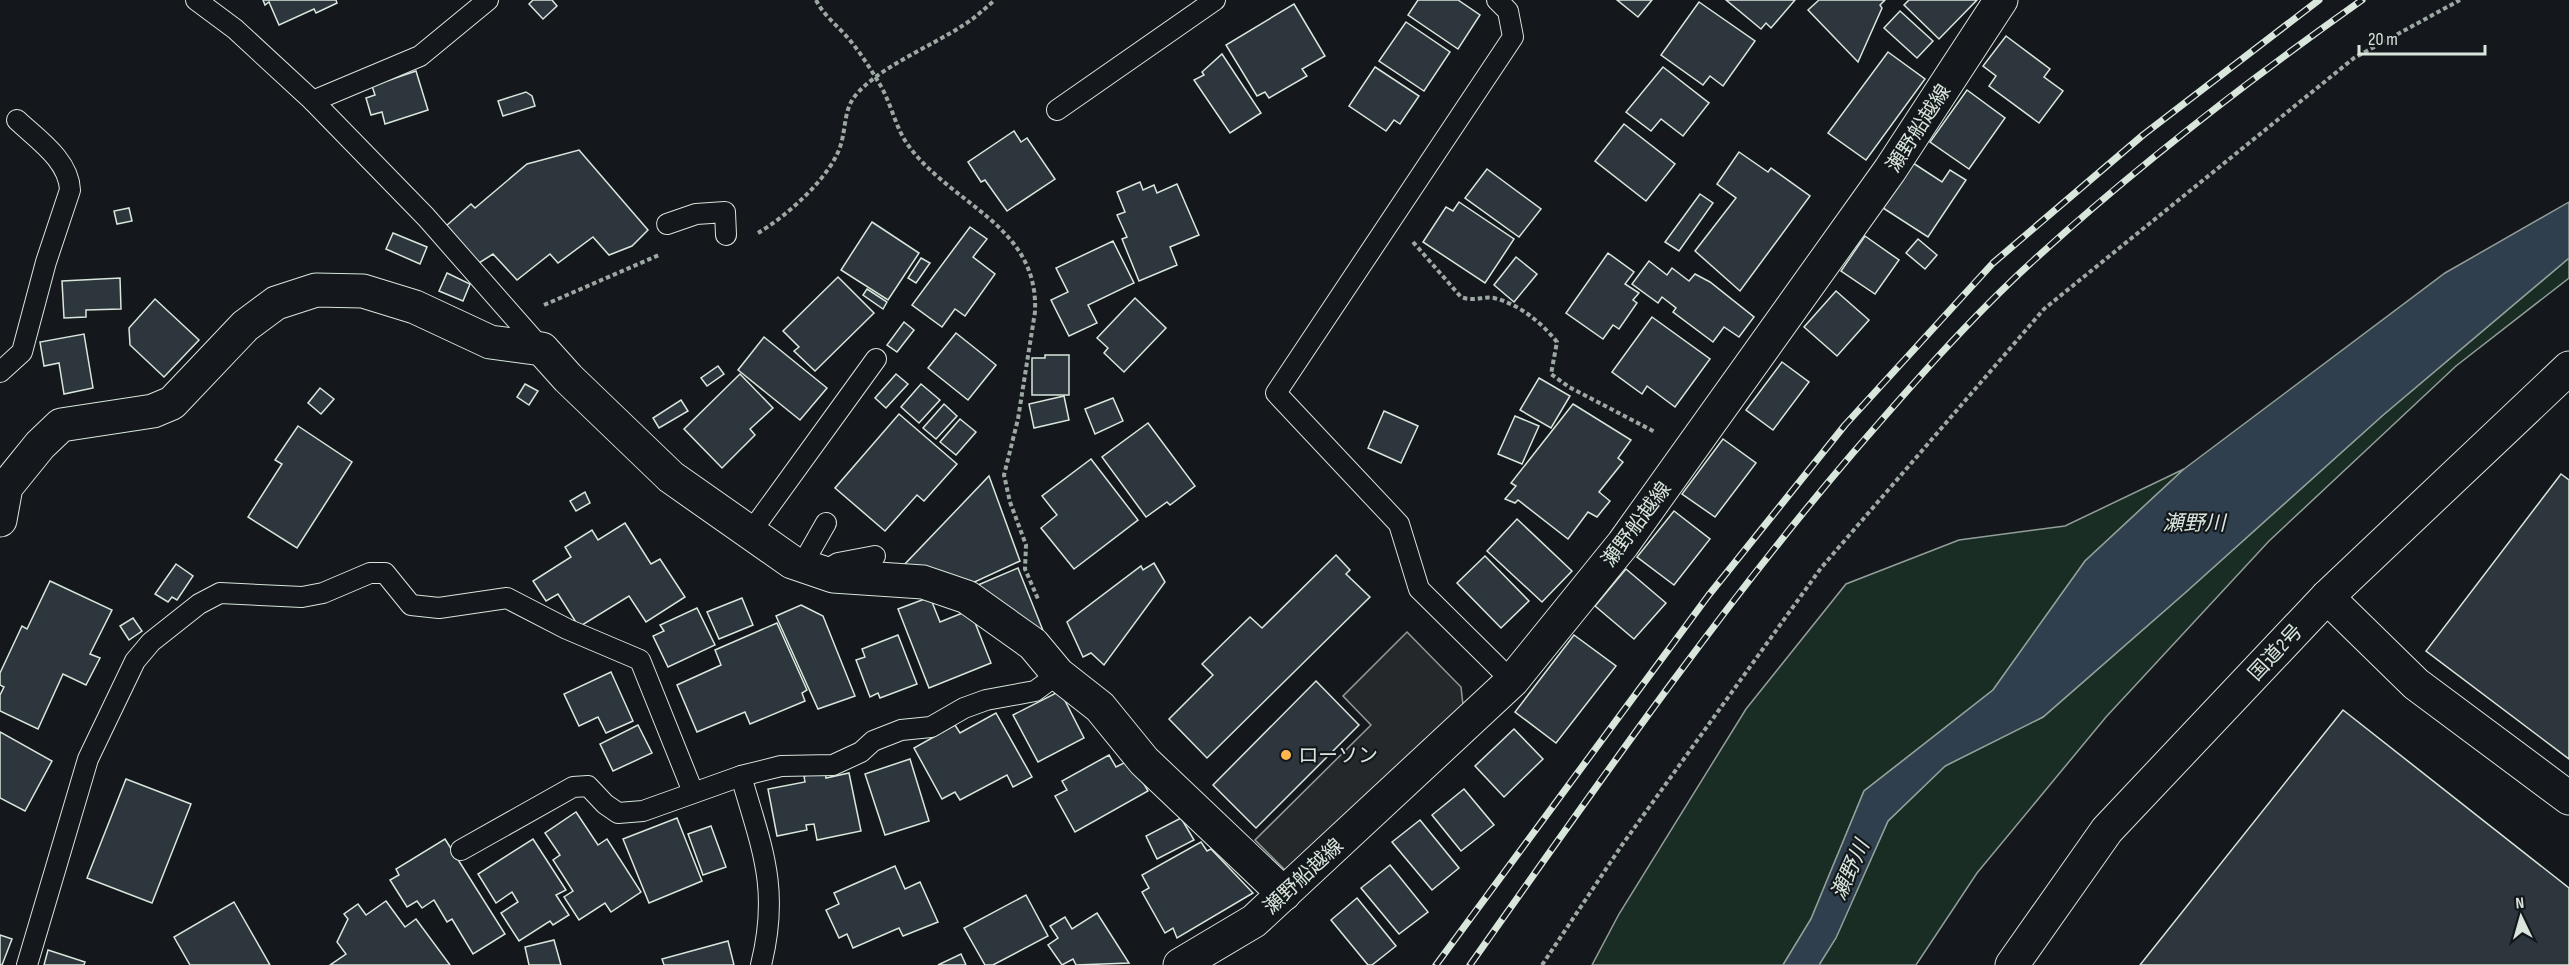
<svg xmlns="http://www.w3.org/2000/svg" width="2569" height="965" font-family="'Sofia Sans Condensed','Noto Sans JP',sans-serif">
	<style>
		.green { fill: #1a2d24; stroke: #939e99; stroke-width: 1.5 }
		.parking { fill: #24282b; stroke: #939e99; stroke-width: 1.5 }
		.water { fill: #2f3f4d; stroke: #939e99; stroke-width: 1.5 }
		.building { fill: #2c363c; stroke: #d8e6dc; stroke-width: 1.5 }
		.lines { fill: none; stroke-linecap: round; stroke-linejoin: round }
		.lane-casing { stroke: #d8e6dc; stroke-width: 22 }
		.street-casing { stroke: #d8e6dc; stroke-width: 35 }
		.secondary-casing { stroke: #d8e6dc; stroke-width: 35 }
		.highway-casing { stroke: #d8e6dc; stroke-width: 35 }
		.path { stroke: #9da8a2; stroke-width: 4; stroke-dasharray: 4.5 3; stroke-linecap: butt }
		.lane { stroke: #14181c; stroke-width: 20 }
		.street { stroke: #14181c; stroke-width: 33 }
		.secondary { stroke: #14181c; stroke-width: 33 }
		.highway { stroke: #14181c; stroke-width: 33 }
		.rail-casing { stroke: #d8e6dc; stroke-width: 7 }
		.rail { stroke: #14181c; stroke-width: 4.5; stroke-dasharray: 14; stroke-linecap: butt }
		.poi-dot { fill: #ffb74d; stroke: #14181c; stroke-width: 2 }
		.labels { text-anchor: middle; stroke-width: 4.5; stroke-linejoin: round; paint-order: stroke }
		.street-label { font-size: 20px; fill: #d8e6dc; stroke: #14181c }
		.poi-label { font-size: 20px; fill: #d8e6dc; stroke: #14181c; text-anchor: start }
		.water-label { font-size: 21px; font-style: italic; fill: #d8e6dc; stroke: #14181c }
	</style>
	<rect width="100%" height="100%" fill="#14181c"/>
	<g class="green">
		<path d="M2569,258V278L2456,366L2269,541L2106,717L1977,873L1916,965H1819L1836,937L1888,821L1945,766L2043,717L2186,592L2382,416Z"/>
		<path d="M2184,469L2085,561L1993,690L1864,791L1811,919L1783,965H1592L1619,914L1746,709L1846,584L1959,540L2065,526Z"/>
	</g>
	<path class="parking" d="M1407,632L1461,687L1463,705L1291,876L1255,840L1371,725L1343,696Z"/>
	<path class="water" d="M2569,202V258L2382,416L2186,592L2043,717L1945,766L1888,821L1836,938L1819,965H1783L1811,919L1864,791L1993,690L2085,561L2184,469L2445,273Z"/>
	<g class="building">
		<path d="M263,0H336L337,3L316,13L314,9L279,25L269,2L265,5Z"/>
		<path d="M533,0H552L557,6L543,19L529,4Z"/>
		<path d="M1418,0H1458L1480,15L1458,49L1408,15Z"/>
		<path d="M1617,0H1652L1638,17Z"/>
		<path d="M1726,0H1795L1771,28L1766,23L1761,29Z"/>
		<path d="M1819,0H1885L1880,5L1882,8L1858,62L1808,10Z"/>
		<path d="M1909,0H1977L1939,39L1904,5Z"/>
		<path d="M1699,2L1755,41L1723,86L1710,76L1703,85L1661,55Z"/>
		<path d="M1294,4L1325,56L1302,69L1307,76L1269,98L1265,92L1257,96L1226,45Z"/>
		<path d="M1900,11L1933,41L1917,58L1884,28Z"/>
		<path d="M1406,22L1450,52L1424,91L1379,61Z"/>
		<path d="M2006,36L2050,69L2044,77L2063,91L2039,123L1989,86L1996,76L1983,66Z"/>
		<path d="M1888,52L1925,79L1866,160L1828,133Z"/>
		<path d="M1222,54L1261,113L1230,133L1194,80L1204,75L1202,72Z"/>
		<path d="M1375,67L1419,96L1400,124L1394,120L1386,131L1349,106Z"/>
		<path d="M1663,67L1709,103L1683,136L1661,119L1651,131L1626,112Z"/>
		<path d="M416,71L428,110L385,124L382,112L371,115L366,98L375,95L372,86Z"/>
		<path d="M1967,90L2005,118L1969,169L1930,142Z"/>
		<path d="M526,92L532,96L535,106L503,116L498,101Z"/>
		<path d="M1624,124L1675,164L1646,201L1595,161Z"/>
		<path d="M1014,131L1021,142L1027,138L1055,179L1007,211L985,180L981,182L968,162Z"/>
		<path d="M579,150L648,230L632,246L609,255L593,237L558,263L550,254L517,280L493,254L479,263L446,226L471,204L475,208L527,164Z"/>
		<path d="M1739,152L1768,172L1771,168L1810,196L1740,291L1695,251L1736,198L1717,184Z"/>
		<path d="M1913,163L1942,182L1950,170L1966,180L1928,237L1883,208Z"/>
		<path d="M1487,169L1541,209L1519,237L1465,198Z"/>
		<path d="M1140,182L1143,190L1154,185L1157,193L1177,184L1199,235L1170,247L1177,265L1139,281L1122,239L1127,237L1117,215L1125,212L1117,192Z"/>
		<path d="M1700,194L1713,203L1679,251L1665,242Z"/>
		<path d="M1459,202L1514,239L1485,283L1423,242L1446,207L1453,211Z"/>
		<path d="M129,208L132,221L117,224L114,211Z"/>
		<path d="M872,222L919,253L888,300L841,270Z"/>
		<path d="M970,227L987,239L973,257L995,274L965,316L955,309L942,327L912,305Z"/>
		<path d="M393,233L427,247L420,264L386,249Z"/>
		<path d="M1865,236L1899,260L1875,294L1841,271Z"/>
		<path d="M1918,239L1937,255L1925,269L1906,253Z"/>
		<path d="M1113,241L1134,283L1088,305L1097,323L1069,336L1051,300L1068,292L1056,268Z"/>
		<path d="M1608,253L1634,272L1625,284L1639,293L1633,300L1637,303L1619,329L1613,325L1603,339L1566,313Z"/>
		<path d="M1516,257L1537,274L1514,302L1494,285Z"/>
		<path d="M921,258L930,263L916,283L908,278Z"/>
		<path d="M1649,261L1667,275L1672,268L1689,281L1695,274L1710,282L1754,317L1739,337L1724,327L1713,342L1673,312L1676,308L1662,297L1658,303L1632,284Z"/>
		<path d="M447,273L470,284L463,301L439,291Z"/>
		<path d="M838,277L874,313L815,371L794,351L799,347L783,331Z"/>
		<path d="M120,278L121,309L86,310V317L64,318L62,281Z"/>
		<path d="M867,289L887,302L883,309L863,295Z"/>
		<path d="M1836,291L1869,320L1837,356L1804,327Z"/>
		<path d="M1135,298L1166,328L1124,372L1104,353L1108,348L1097,338Z"/>
		<path d="M155,299L199,340L164,377L130,345L129,328Z"/>
		<path d="M1652,317L1710,359L1675,407L1647,386L1642,394L1612,372Z"/>
		<path d="M904,322L914,330L897,352L887,345Z"/>
		<path d="M956,333L996,365L968,400L928,368Z"/>
		<path d="M84,334L93,388L64,394L59,363L44,366L40,342Z"/>
		<path d="M764,337L827,388L800,420L738,370Z"/>
		<path d="M1045,355H1069V395H1032V358H1045Z"/>
		<path d="M1782,362L1809,382L1773,430L1746,410Z"/>
		<path d="M718,366L724,374L707,386L701,378Z"/>
		<path d="M740,374L773,408L750,429L755,435L722,468L684,429Z"/>
		<path d="M896,374L908,384L886,408L875,398Z"/>
		<path d="M1539,378L1570,396L1551,428L1520,410Z"/>
		<path d="M525,384L538,391L529,405L517,397Z"/>
		<path d="M921,384L940,400L919,423L901,407Z"/>
		<path d="M320,388L334,399L321,414L308,403Z"/>
		<path d="M1064,396L1069,420L1034,428L1029,404Z"/>
		<path d="M1113,398L1123,421L1095,434L1085,409Z"/>
		<path d="M681,400L688,411L659,428L653,418Z"/>
		<path d="M944,404L957,416L936,439L923,428Z"/>
		<path d="M1573,404L1631,440L1618,458L1623,462L1599,492L1610,501L1597,517L1588,512L1568,539L1518,500L1515,503L1505,499L1516,486L1511,483Z"/>
		<path d="M1384,411L1418,426L1401,463L1368,448Z"/>
		<path d="M899,414L957,464L924,501L917,495L885,531L835,488Z"/>
		<path d="M1515,416L1539,426L1522,464L1498,454Z"/>
		<path d="M960,419L976,432L956,455L940,442Z"/>
		<path d="M1148,423L1195,486L1170,505L1167,502L1146,517L1102,457Z"/>
		<path d="M298,426L352,462L297,548L248,517L282,464L275,460Z"/>
		<path d="M1723,439L1756,463L1715,517L1682,494Z"/>
		<path d="M1091,459L1138,520L1074,569L1041,528L1057,515L1042,496Z"/>
		<path d="M2561,474L2569,480V759L2426,651Z"/>
		<path d="M989,476L1020,561L966,586L903,566Z"/>
		<path d="M585,492L590,503L576,511L570,501Z"/>
		<path d="M1674,511L1710,539L1674,585L1637,557Z"/>
		<path d="M1517,519L1572,571L1542,602L1487,551Z"/>
		<path d="M625,523L651,564L660,559L685,597L646,622L629,596L579,627L558,594L546,601L533,581L571,557L565,547L592,530L598,540Z"/>
		<path d="M1336,555L1350,570L1346,574L1370,597L1207,758L1169,719L1213,675L1202,664L1250,617L1262,628Z"/>
		<path d="M1485,556L1529,601L1501,628L1457,583Z"/>
		<path d="M1154,563L1165,582L1104,665L1091,653L1083,657L1067,622L1141,566L1143,570Z"/>
		<path d="M176,564L193,576L177,600L172,597L168,602L155,594Z"/>
		<path d="M1018,568L1044,633L978,585Z"/>
		<path d="M1626,569L1666,603L1634,639L1595,606Z"/>
		<path d="M50,581L112,610L90,654L100,658L86,685L63,674L38,729L0,711V695L4,687L0,685V673L22,626L27,629Z"/>
		<path d="M930,597L940,622L970,610L991,663L929,688L898,609Z"/>
		<path d="M742,598L753,625L719,639L707,612Z"/>
		<path d="M801,605L823,616L855,696L818,709L776,616Z"/>
		<path d="M697,608L715,645L668,667L653,636L664,631L660,625Z"/>
		<path d="M133,618L142,631L129,640L120,626Z"/>
		<path d="M777,623L807,690L802,693L805,701L750,724L745,712L697,732L677,685L721,665L715,650Z"/>
		<path d="M898,635L917,684L880,698L878,693L870,697L856,660L865,657L862,649Z"/>
		<path d="M1574,635L1616,666L1556,743L1515,712Z"/>
		<path d="M611,672L633,721L606,733L598,717L579,726L564,694Z"/>
		<path d="M1316,681L1359,725L1256,828L1213,785Z"/>
		<path d="M1060,691L1084,738L1038,762L1013,715Z"/>
		<path d="M2343,710L2569,888V965H2140Z"/>
		<path d="M996,713L1032,777L1013,787L1007,775L960,800L955,792L942,799L914,748L955,725L960,733Z"/>
		<path d="M638,725L652,753L613,771L600,744Z"/>
		<path d="M1514,729L1543,759L1504,797L1475,766Z"/>
		<path d="M0,732L52,761L25,811L0,798Z"/>
		<path d="M1109,755L1116,767L1130,760L1148,791L1075,832L1055,796L1067,790L1062,781Z"/>
		<path d="M910,759L929,821L885,835L865,774Z"/>
		<path d="M825,771L826,778L849,773L861,831L817,840L814,824L806,825L807,830L777,836L768,789L805,782L804,776Z"/>
		<path d="M126,779L191,804L152,903L87,878Z"/>
		<path d="M1464,789L1494,825L1461,851L1432,815Z"/>
		<path d="M576,812L598,845L607,839L641,892L611,912L605,903L579,920L564,897L573,891L553,860L560,855L545,833Z"/>
		<path d="M677,818L702,881L649,903L623,839Z"/>
		<path d="M1181,818L1194,840L1157,859L1146,836Z"/>
		<path d="M1420,820L1459,868L1432,890L1392,842Z"/>
		<path d="M711,826L726,867L703,875L688,834Z"/>
		<path d="M445,839L505,934L473,954L452,919L447,922L434,900L422,908L417,901L407,907L390,880L399,875L396,869Z"/>
		<path d="M533,839L566,890L556,895L569,915L553,925L550,921L519,941L501,913L518,902L512,892L496,903L478,874Z"/>
		<path d="M1201,842L1207,851L1211,849L1253,893L1177,938L1173,928L1165,933L1142,892L1149,888L1142,875Z"/>
		<path d="M1390,865L1428,912L1399,934L1361,888Z"/>
		<path d="M895,866L905,889L920,882L938,922L903,936L899,928L853,948L847,934L839,938L826,910L839,904L834,893Z"/>
		<path d="M1026,895L1048,936L993,965H985L964,928Z"/>
		<path d="M1357,898L1396,946L1372,965H1368L1331,920Z"/>
		<path d="M386,901L405,927L416,919L450,965H330L346,954L337,942L348,919L344,914L358,904L366,915Z"/>
		<path d="M234,902L270,965H190L174,937Z"/>
		<path d="M1097,913L1129,963L1076,965L1073,959L1062,965L1048,945L1058,938L1050,926L1065,917L1072,929Z"/>
		<path d="M0,935L12,939L2,965H0Z"/>
		<path d="M554,940L561,965H529L525,947Z"/>
		<path d="M728,941L734,965H664L662,959Z"/>
		<path d="M48,950L85,962L84,965H44Z"/>
		<path d="M961,954L966,965H938Z"/>
	</g>
	<g class="lines">
		<g class="lane-casing">
			<g id="lane">
				<path d="M196,0L235,29L313,101L426,217L542,349"/>
				<path d="M1497,0L1508,11L1513,37L1276,393L1399,524L1419,589L1512,681"/>
				<path d="M313,101L420,56L488,0"/>
				<path d="M1057,110L1215,0"/>
				<path d="M667,224L696,214L725,212L726,235"/>
				<path d="M0,372L22,352L46,262L70,190C69,160 37,139 17,120"/>
				<path d="M750,533L876,359"/>
				<path d="M802,565L826,523"/>
				<path d="M828,569L838,563L875,556"/>
				<path d="M741,776C762,849 780,888 761,965"/>
				<path d="M461,850L573,787L588,786L605,804L618,813L643,811L741,776L781,766L833,765L861,752L873,741L901,730L931,727L964,708L986,700L1035,691L1058,674"/>
				<path d="M27,965L88,759L135,661L151,642L199,604L220,593L302,597L323,593L370,573H385L411,605L439,608L507,598L567,629L640,660L693,792"/>
			</g>
		</g>
		<g class="street-casing">
			<g id="street">
				<path d="M0,520L6,487L40,445L61,425L153,411L172,403L245,326L276,303L316,290L363,291L415,307L490,342L542,349L568,378L671,477L792,562L833,576L923,582L967,597L1033,644L1058,674L1100,707L1144,761L1284,894"/>
				<path d="M2327,597L2416,684L2569,798"/>
			</g>
		</g>
		<g class="secondary-casing">
			<path id="secondary" d="M1180,965L1254,921L1512,681L1623,544L1890,170L2001,0"/>
		</g>
		<g class="highway-casing">
			<path id="highway" d="M2012,965L2107,830L2327,597L2569,368"/>
		</g>
		<g class="path">
			<path d="M816,0C824,16 837,25 848,38C860,52 870,68 879,83C891,102 895,127 908,145C952,206 1039,225 1035,312L1018,419L1004,475L1010,502L1026,545L1025,569L1038,599"/>
			<path d="M758,233C787,216 832,176 841,144C846,127 844,110 855,96C876,69 933,45 962,26C974,19 984,9 995,0"/>
			<path d="M1413,242L1461,297C1474,302 1483,296 1494,298C1519,304 1542,323 1557,342L1551,374L1569,387L1655,432"/>
			<path d="M544,305L659,255"/>
			<path d="M1542,965L1622,845L1821,568L2044,309L2354,58L2460,0"/>
		</g>
		<use href="#lane" class="lane"/>
		<use href="#street" class="street"/>
		<use href="#secondary" class="secondary"/>
		<use href="#highway" class="highway"/>
		<g class="rail-casing">
			<g id="rail">
				<path d="M1436,965L1708,596L1845,425L1993,263L2143,135L2319,0"/>
				<path d="M1470,965C1593,791 1714,616 1852,454C1910,387 1969,319 2034,260C2137,166 2249,80 2362,0"/>
			</g>
		</g>
		<use href="#rail" class="rail"/>
	</g>
	<circle class="poi-dot" cx="1286" cy="755" r="6"/>
	<g class="labels">
		<g class="street-label">
			<text transform="translate(1918 128) rotate(-57)" y="7">瀬野船越線</text>
			<text transform="translate(1636 524) rotate(-53)" y="7">瀬野船越線</text>
			<text transform="translate(2275 652) rotate(-47)" y="7">国道2号</text>
			<text transform="translate(1303 876) rotate(-43)" y="7">瀬野船越線</text>
		</g>
		<g class="poi-label">
			<text x="1298" y="762">ローソン</text>
		</g>
		<g class="water-label">
			<text x="2194" y="530">瀬野川</text>
			<text transform="translate(1850 870) rotate(-66)" y="7">瀬野川</text>
		</g>
	</g>
	<g transform="translate(2521 917) rotate(355)" stroke="#14181c" stroke-width="4.5" paint-order="stroke">
	<path d="M0-4.5L10 22L0 15L-10 22Z" fill="#d8e6dc"/>
	<text y="-9" font-size="16" font-weight="bold" text-anchor="middle" fill="#d8e6dc">N</text>
	</g>
	<path d="M2359 45v9h126v-9" fill="none" stroke="#d8e6dc" stroke-width="3"/>
	<text x="2368" y="45" font-size="18" fill="#d8e6dc" stroke="#14181c" stroke-width="4.5" paint-order="stroke">20 m</text>
</svg>
